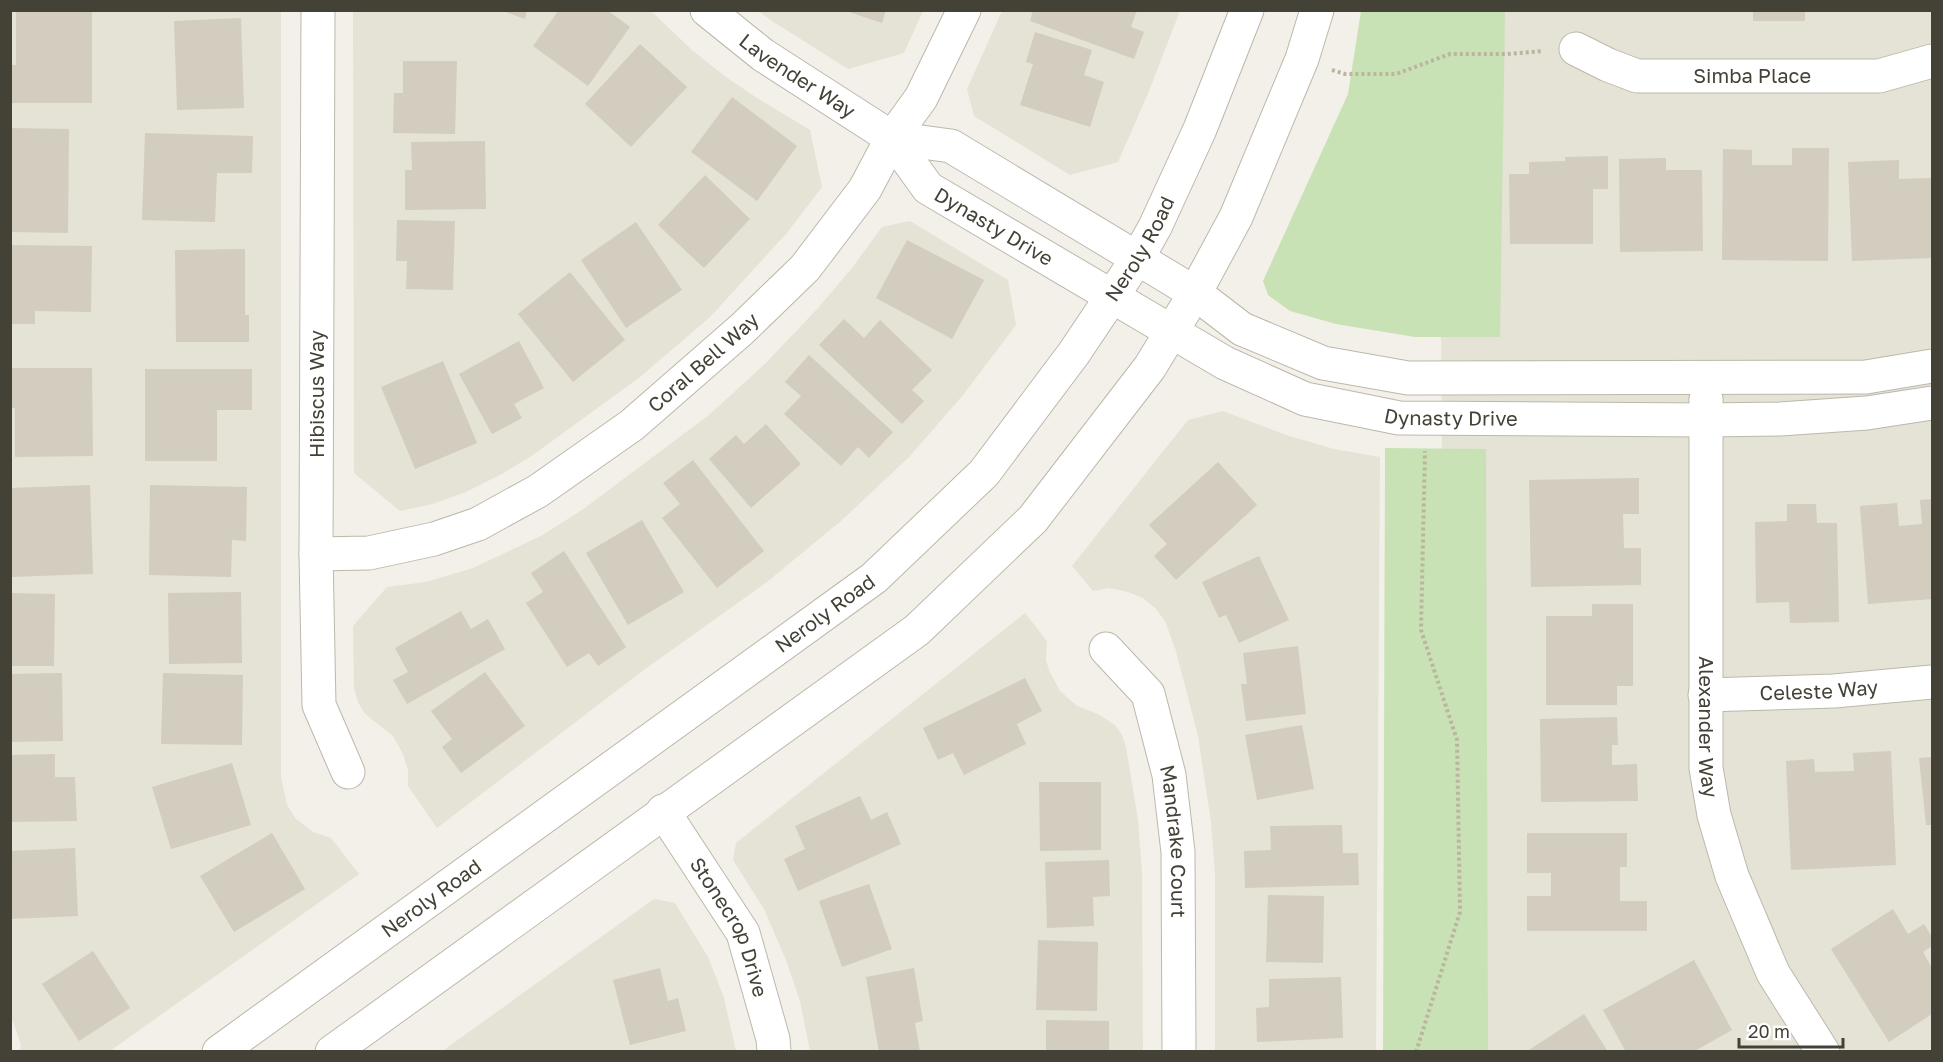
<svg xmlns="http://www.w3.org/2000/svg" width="1943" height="1062" font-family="'Golos Text',sans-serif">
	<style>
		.residential { fill: #e5e2d6 }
		.grass { fill: #c8e2b5 }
		.building { fill: #d2cdbe }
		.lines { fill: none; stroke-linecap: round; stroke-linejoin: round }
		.minor-casing { stroke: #bcb8ab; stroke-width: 35 }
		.path { stroke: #bcb59e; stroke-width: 4; stroke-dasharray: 3 3; stroke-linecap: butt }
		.minor { stroke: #fff; stroke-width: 33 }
		.labels { text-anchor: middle; stroke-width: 4.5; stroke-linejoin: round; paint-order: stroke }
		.street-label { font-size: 20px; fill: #444137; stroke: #fff }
	</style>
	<rect width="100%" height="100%" fill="#f2f0e8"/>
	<g class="residential">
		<path d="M10,11H281V777L287,805L296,819L313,832L331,838L359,874L110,1051H20L21,1045L14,1024L11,1018Z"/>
		<path d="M353,11H651L693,51L726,77L757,98L810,130L822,187L786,234L710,317L640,377L533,455L502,474L466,492L432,504L400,511L354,473Z"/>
		<path d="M758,11H923L904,53L848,69L772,21Z"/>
		<path d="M1002,11H1180L1149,91L1118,162L1070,175L974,116L967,89Z"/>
		<path d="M1439,11H1932V1051H1446Z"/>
		<path d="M910,221L1008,280L1016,325L963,395L909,457L842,520L767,582L641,672L437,828L408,786V770L403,754L393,736L365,714L358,702L354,688L353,626L387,587L426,582L473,568L541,536L582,510L709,415L766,363L818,308L852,268L882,227Z"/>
		<path d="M1223,411L1286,435L1334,449L1380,457L1376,1051H1215V874L1211,822L1198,736L1176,651L1165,621L1156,609L1143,598L1128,592L1109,588L1093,591L1072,566L1188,420Z"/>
		<path d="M1025,613L1047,641L1046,660L1049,670L1060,691L1077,706L1098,714L1115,725L1122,735L1126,747L1138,820L1142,872L1143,1051H810L800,1001L786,960L764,909L733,860L736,843Z"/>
		<path d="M654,899L675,903L708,957L724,998L736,1051L441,1052Z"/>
	</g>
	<g class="grass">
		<path d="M1361,11H1505L1500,337H1415L1336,324L1290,311L1268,295L1263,281L1348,94Z"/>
		<path d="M1385,448L1486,449L1488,1051H1383Z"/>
	</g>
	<g class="building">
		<path d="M500,10H527L525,19Z"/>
		<path d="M559,10H607L630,27L588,86L533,46Z"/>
		<path d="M843,10H886L882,23Z"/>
		<path d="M1033,10H1137L1131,27L1144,32L1134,59L1030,21Z"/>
		<rect x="1753" y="10" width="52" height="11"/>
		<path d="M16,11H92V103H10V65H16Z"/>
		<path d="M241,18L244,108L177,110L174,21Z"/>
		<path d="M1035,32L1092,50L1084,75L1104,82L1090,127L1020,105L1033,64L1026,62Z"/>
		<path d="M640,44L687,87L631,147L585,104Z"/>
		<path d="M403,61H457L455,134L393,133L394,93H403Z"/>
		<path d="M732,97L797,146L757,201L691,152Z"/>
		<path d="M10,128L69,129L68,233L10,232Z"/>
		<path d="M145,133L253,136L252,173H217L215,222L142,220Z"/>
		<path d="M485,141L486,209L405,210V170H412L411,142Z"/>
		<path d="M1792,148H1829L1828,261L1722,260L1723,149L1752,150V165H1792Z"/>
		<path d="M1608,156V189H1593V244H1510L1509,174H1529V162L1565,161V157Z"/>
		<path d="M1666,158V170H1702L1703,251L1620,252L1619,159Z"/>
		<path d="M1899,160V179L1931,178L1932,258L1852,261L1848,162Z"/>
		<path d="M705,175L750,219L704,268L658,225Z"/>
		<path d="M397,220L455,221L453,290L406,289L407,261H396Z"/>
		<path d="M636,222L682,290L626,328L581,260Z"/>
		<path d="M907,240L984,280L952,339L876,298Z"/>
		<path d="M10,245L92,246L91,312L35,311V324H10Z"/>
		<path d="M245,249V315H249V342H176L175,250Z"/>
		<path d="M570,272L625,340L573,382L518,314Z"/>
		<path d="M844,319L864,338L880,320L932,370L912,390L924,401L902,424L819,345Z"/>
		<path d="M519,341L544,388L514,404L522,418L492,434L459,374Z"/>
		<path d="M809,355L893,432L869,458L858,447L841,466L784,414L801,396L785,382Z"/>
		<path d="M443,361L477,443L415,469L381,387Z"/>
		<path d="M10,368H92L93,456L15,457V408H10Z"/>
		<path d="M145,369H252V410H217V461H145Z"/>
		<path d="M766,424L801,464L751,508L709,459L736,435L744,444Z"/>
		<path d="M693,460L764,551L717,588L662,518L680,504L663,483Z"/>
		<path d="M1218,462L1257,505L1176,580L1154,556L1167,544L1149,525Z"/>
		<path d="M1639,478V514H1623L1624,548H1641V585L1531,587L1529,480Z"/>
		<path d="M90,485L93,574L10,577V488Z"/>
		<path d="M150,485L247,487L246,541L232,540L231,577L149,575Z"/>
		<path d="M1932,499V599L1868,604L1860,506L1897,503L1899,526L1922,524L1920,500Z"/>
		<path d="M1787,504H1816L1817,523H1837L1839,622L1790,623L1789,602L1756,603L1755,522L1787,521Z"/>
		<path d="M642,520L684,592L628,625L586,553Z"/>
		<path d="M564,551L626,647L598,666L589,653L567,667L526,603L543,592L531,573Z"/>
		<path d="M1259,556L1289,620L1239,643L1226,615L1219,618L1202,582Z"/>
		<path d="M241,592L242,663L169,664L168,593Z"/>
		<path d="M10,593L55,594L54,666H10Z"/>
		<path d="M1592,604H1633V686H1617V705H1546V616H1592Z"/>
		<path d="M461,611L471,629L488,619L505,649L407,704L393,680L408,672L395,648Z"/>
		<path d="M1298,646L1306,714L1246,721L1241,684H1247L1243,653Z"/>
		<path d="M485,672L525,726L461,773L442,747L452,739L431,711Z"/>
		<path d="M62,673L63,741L10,742V674Z"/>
		<path d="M163,673L243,675L242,745L161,744Z"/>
		<path d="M1025,678L1042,711L1017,724L1026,744L964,775L953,753L938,760L923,728Z"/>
		<path d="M1617,717L1618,745H1612V765L1637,764L1638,801L1541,802L1540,719Z"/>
		<path d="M1302,725L1314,789L1257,800L1245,735Z"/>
		<path d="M1891,751L1896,865L1791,870L1786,761L1814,759L1815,772L1854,771L1853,753Z"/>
		<path d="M55,754V777H75L77,821L10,822V755Z"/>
		<path d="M1932,757V825H1926L1919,758Z"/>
		<path d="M232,763L251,825L171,849L152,787Z"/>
		<path d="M1039,782H1101V850L1040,851Z"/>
		<path d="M860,796L871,820L887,812L901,844L798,891L784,859L805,849L795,826Z"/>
		<path d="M1342,825L1343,853H1358L1359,885L1245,888L1244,851L1271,850L1270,826Z"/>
		<path d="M272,833L305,889L234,932L200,876Z"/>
		<path d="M1527,833H1627V867H1620V901H1647V931H1527V896H1551V873H1527Z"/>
		<path d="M75,848L78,916L10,919V851Z"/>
		<path d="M1109,860L1110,896L1093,897L1094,926L1047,928L1045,862Z"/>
		<path d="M869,884L892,949L842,967L819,901Z"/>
		<path d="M1268,895L1324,896L1323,963L1266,962Z"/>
		<path d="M1893,909L1908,934L1924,924L1932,937V946L1923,952L1932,968V1014L1889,1042L1831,949Z"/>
		<path d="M1038,940L1098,942L1097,1011L1036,1010Z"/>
		<path d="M93,951L130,1008L79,1041L42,984Z"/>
		<path d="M1694,960L1732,1030L1693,1052H1626L1603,1010Z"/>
		<path d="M660,968L668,1001L678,998L686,1031L630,1045L613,980Z"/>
		<path d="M914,968L923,1021L915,1023L920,1052H879L866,977Z"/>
		<path d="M1341,977L1343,1038L1257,1042L1256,1008L1269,1007V979Z"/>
		<path d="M1584,1014L1608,1052H1526Z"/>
		<path d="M1046,1020L1109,1021V1052H1046Z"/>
	</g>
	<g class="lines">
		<g class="minor-casing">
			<g id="minor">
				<path d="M318,10L316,554L319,705L348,772"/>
				<path id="s1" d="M707,10L763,55L892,138L928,188L1225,363L1305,399L1399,418L1705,420L1780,419L1867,413L1932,403"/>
				<path id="s2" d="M1576,49L1608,65L1637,76H1879L1932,61"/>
				<path d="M892,138L951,146L1195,293L1242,329L1323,363L1408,378L1866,377L1932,366"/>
				<path id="s3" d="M1706,399V768L1714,815L1732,876L1773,973L1823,1052"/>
				<path id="s4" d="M316,554L369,553L434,539L478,524L538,491L632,425L742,329L805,268L865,189L892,138L921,98L964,10"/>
				<path id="s5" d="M1106,649L1148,694L1169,775L1178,852L1179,1052"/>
				<path id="s6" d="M1705,695L1834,691L1932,682"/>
				<path id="s7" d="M663,811L743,933L773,1039L774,1052"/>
				<path id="s8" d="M219,1052L874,578L984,473L1074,353L1137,259L1155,227L1200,129L1247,10"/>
				<path d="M332,1052L917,630L1033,519L1150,367L1195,293L1236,217L1302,59L1317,10"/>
			</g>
		</g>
		<g class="path">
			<path d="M1332,70L1345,74H1396L1450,54H1507L1543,51"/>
			<path d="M1416,1052L1460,912L1457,740L1421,630L1425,451"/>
		</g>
		<use href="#minor" class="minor"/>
	</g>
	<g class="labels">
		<g class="street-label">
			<text dy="7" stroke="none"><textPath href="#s1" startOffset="112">Lavender Way</textPath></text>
			<text dy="7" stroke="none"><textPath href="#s2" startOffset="182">Simba Place</textPath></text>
			<text dy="7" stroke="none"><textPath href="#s1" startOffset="363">Dynasty Drive</textPath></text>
			<text dy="7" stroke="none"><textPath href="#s8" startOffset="1234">Neroly Road</textPath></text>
			<text dy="7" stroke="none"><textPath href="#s4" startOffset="444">Coral Bell Way</textPath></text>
			<text transform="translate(317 394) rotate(-90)" y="7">Hibiscus Way</text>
			<text dy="7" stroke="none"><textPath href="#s1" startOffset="867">Dynasty Drive</textPath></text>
			<text dy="7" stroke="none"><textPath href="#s8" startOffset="748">Neroly Road</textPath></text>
			<text dy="7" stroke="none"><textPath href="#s6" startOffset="114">Celeste Way</textPath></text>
			<text dy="7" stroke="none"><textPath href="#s3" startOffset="328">Alexander Way</textPath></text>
			<text dy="7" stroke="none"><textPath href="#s5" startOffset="212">Mandrake Court</textPath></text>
			<text dy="7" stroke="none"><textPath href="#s8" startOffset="262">Neroly Road</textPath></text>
			<text dy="7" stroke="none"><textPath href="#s7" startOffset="135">Stonecrop Drive</textPath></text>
		</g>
	</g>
	<rect width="1943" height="1062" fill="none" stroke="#444137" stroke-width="24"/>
	<path d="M1739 1038v9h104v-9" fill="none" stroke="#444137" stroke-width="3"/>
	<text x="1748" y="1038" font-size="18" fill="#444137" stroke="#ffffff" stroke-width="4.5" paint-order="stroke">20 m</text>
</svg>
